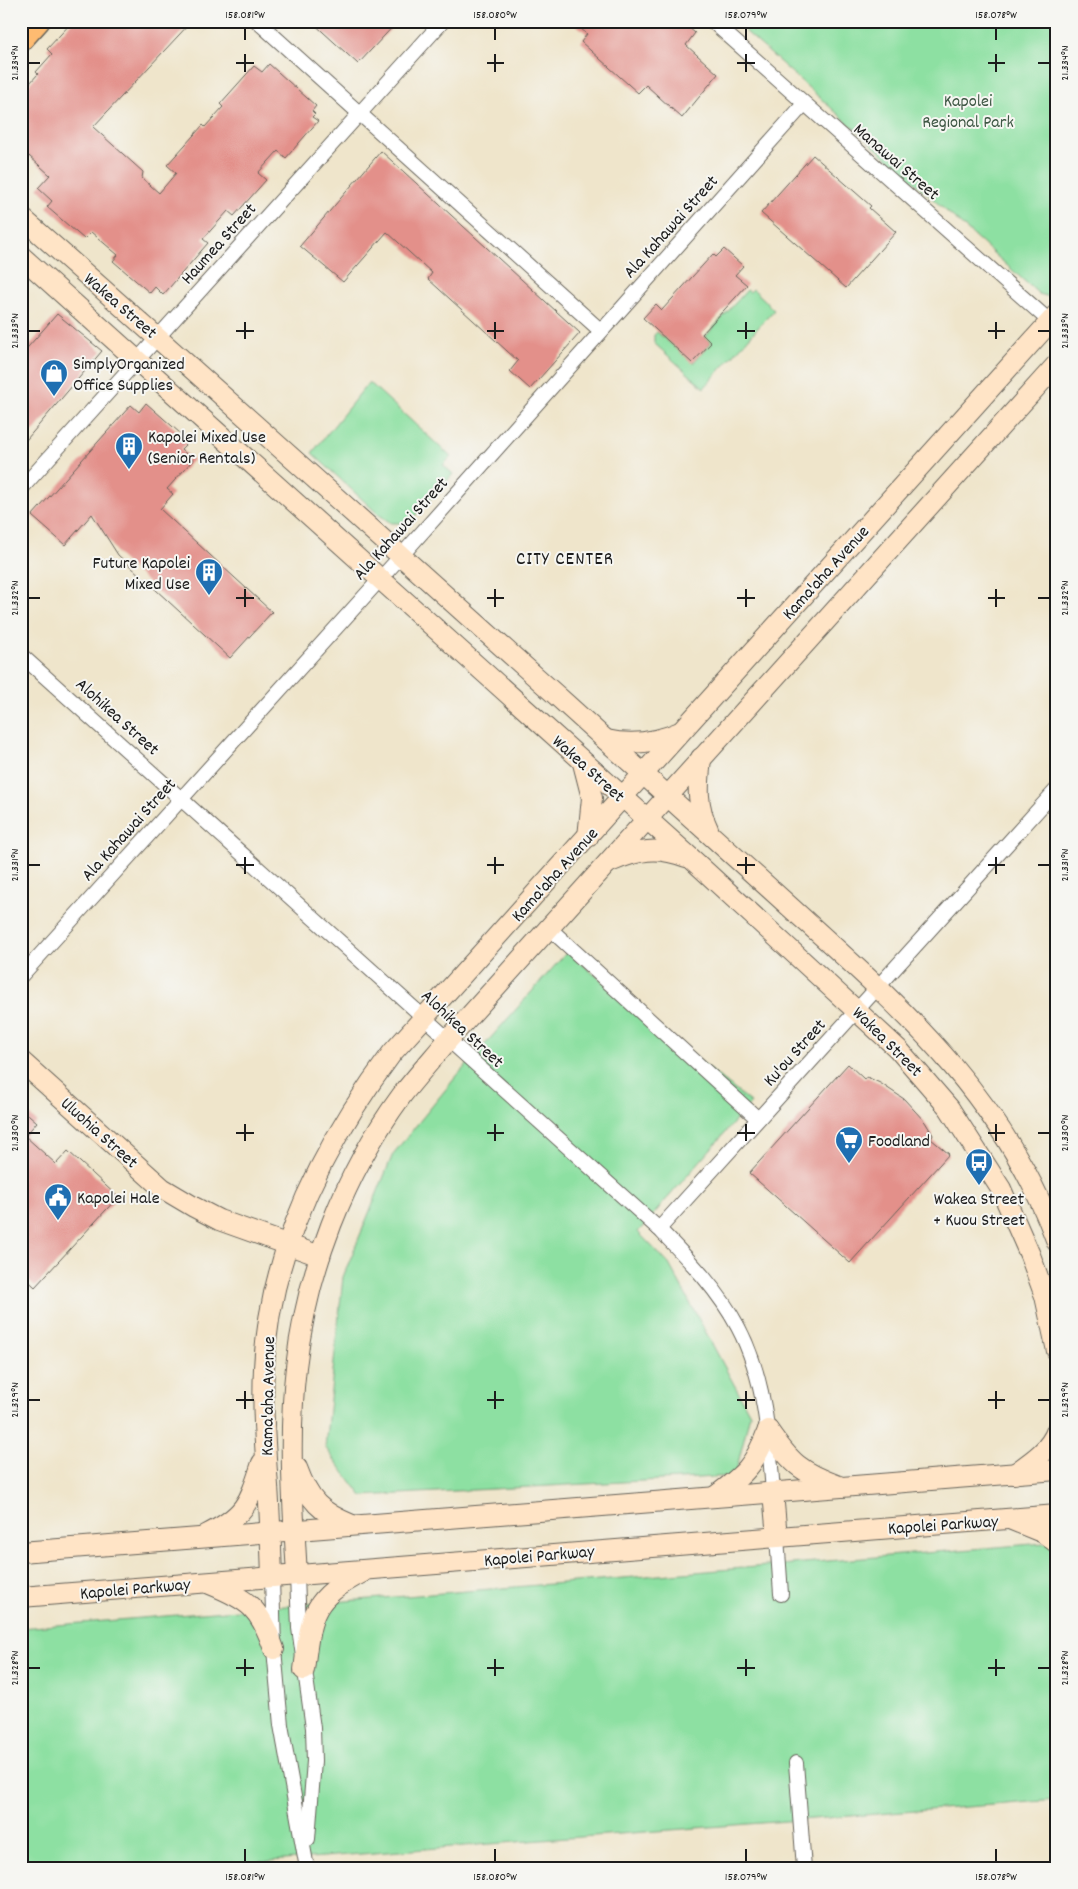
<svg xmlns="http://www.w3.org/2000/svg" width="1078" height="1889" font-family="Dekko,sans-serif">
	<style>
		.green { fill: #8de0a2; stroke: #547e5f }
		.building { fill: #e3908a }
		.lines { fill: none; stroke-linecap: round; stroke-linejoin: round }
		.street-casing { stroke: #666259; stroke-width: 16 }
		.secondary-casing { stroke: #666259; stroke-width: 22 }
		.primary-casing { stroke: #666259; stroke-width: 24 }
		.street { stroke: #fff; stroke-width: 14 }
		.secondary { stroke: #ffe4c6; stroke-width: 20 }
		.primary { stroke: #febb71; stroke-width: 21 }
		.ticks { fill: none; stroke: #1c1c1c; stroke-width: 2 }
		.labels { text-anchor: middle; stroke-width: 4; stroke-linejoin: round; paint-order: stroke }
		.park-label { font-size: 18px; fill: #3e5744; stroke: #f6f6f2 }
		.street-label { font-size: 18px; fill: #1c1c1c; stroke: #f6f6f2 }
		.poi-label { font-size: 18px; fill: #1c1c1c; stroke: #f6f6f2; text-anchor: start }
		.neighbourhood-label { font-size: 19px; letter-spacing: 1px; fill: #1c1c1c; stroke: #f6f6f2 }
		.neatline { fill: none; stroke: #1c1c1c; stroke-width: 2 }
		.ticks-label { font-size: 12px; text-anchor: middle; fill: #1c1c1c }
	</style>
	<rect width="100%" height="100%" fill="#f6f6f2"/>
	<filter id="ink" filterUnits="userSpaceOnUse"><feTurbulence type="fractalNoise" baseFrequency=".02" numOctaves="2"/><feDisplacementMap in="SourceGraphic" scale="10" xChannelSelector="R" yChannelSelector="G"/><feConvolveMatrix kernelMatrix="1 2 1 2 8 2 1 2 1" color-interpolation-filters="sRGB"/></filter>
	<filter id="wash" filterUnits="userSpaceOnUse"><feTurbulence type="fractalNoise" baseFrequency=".0096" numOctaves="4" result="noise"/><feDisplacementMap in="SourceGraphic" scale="20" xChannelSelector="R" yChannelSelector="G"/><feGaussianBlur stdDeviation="1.12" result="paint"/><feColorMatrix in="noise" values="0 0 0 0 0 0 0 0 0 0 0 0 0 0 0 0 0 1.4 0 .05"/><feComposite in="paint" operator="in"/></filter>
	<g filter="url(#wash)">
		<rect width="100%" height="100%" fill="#efe5cb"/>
		<g class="green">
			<path d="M734,21H1057V299L1039,294Z"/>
			<path d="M753,289L769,304L768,305L774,310L704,388L654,343V335L657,332L693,363L711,343L705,337L747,290L750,292Z"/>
			<path d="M369,382L451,457L443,465L453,474L412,519L403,523H391L378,514L312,453Z"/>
			<path d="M567,952L751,1103L638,1232L669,1264L750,1414L735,1476L362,1496L325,1447L343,1277L393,1154L455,1078Z"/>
			<path d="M1057,1542V1800L181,1868H21V1628Z"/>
		</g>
		<g id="blocks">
			<g class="building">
				<path d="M73,21H192L93,127L143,172L142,178L159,193L176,173L167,165L203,125L205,127L223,107L220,104L254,66L262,72L269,64L316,106L312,111L315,114L312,117L318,121L286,158L278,151L258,173L266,180L234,216L228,211L203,239L208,243L163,295L155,287L150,293L113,261L118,255L91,232L84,239L47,207L52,201L38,188L50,175L29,156L21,165V93L38,74L36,72L52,54L47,49Z"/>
				<path d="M311,21H398L358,64Z"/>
				<path d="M572,21H681L695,33L686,45L718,74L682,118L646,85L638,93L581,42L587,34Z"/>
				<path d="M381,151L580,333L530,389L510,371L518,361L428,279L432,273L387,232L343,282L300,246Z"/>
				<path d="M813,155L871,206L869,208L896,232L846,288L761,213Z"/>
				<path d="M724,249L743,266L735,275L747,285L702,334L711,343L692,363L643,318L656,304L662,310L713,254L716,257Z"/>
				<path d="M57,314L102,351L21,446V355Z"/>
				<path d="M146,403L189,441L181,449L193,460L167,489L173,494L160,509L272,612L230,658L118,555L92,514L65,545L32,516L131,405L139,412Z"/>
				<path d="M848,1064L864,1079L867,1077L880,1083L904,1099L925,1122L933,1135L931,1139L949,1154L850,1263L749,1173Z"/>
				<path d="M21,1108L37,1122L25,1136L56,1164L68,1151L118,1197L35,1287L21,1274Z"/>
			</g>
		</g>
	</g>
	<g filter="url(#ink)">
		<use href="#blocks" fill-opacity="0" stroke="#666259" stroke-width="1"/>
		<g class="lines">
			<g class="street-casing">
				<g id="street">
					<path d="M257,21L601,331"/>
					<path d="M712,21L1056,327"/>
					<path d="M21,489L443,21"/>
					<path d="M21,655L659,1229C688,1259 718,1289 738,1327C765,1378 769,1436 773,1493"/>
					<path d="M549,928L758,1119"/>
					<path d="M21,976L401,556L804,104"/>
					<path d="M659,1229L1057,789"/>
					<path d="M777,1537L781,1594"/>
					<path d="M297,1575L299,1628L313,1728L314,1761L308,1839"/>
					<path d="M272,1577L274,1649L281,1725L307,1868"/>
					<path d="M796,1763L804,1868"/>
				</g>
			</g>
			<g class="secondary-casing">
				<g id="secondary">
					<path d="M21,217C204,378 384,541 565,703C640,771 715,838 789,906C901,1008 1003,1094 1057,1242"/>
					<path d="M21,256L694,861L898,1049L949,1108L1001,1189L1030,1255L1045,1296L1057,1351"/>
					<path d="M606,740C632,746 655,743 680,732"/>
					<path d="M701,758C698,786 696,804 708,829"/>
					<path d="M583,763L592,798L588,837"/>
					<path d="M610,862C638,850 657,846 686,857"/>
					<path d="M21,1061L162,1188L194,1207L219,1220L320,1256"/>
					<path d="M768,1430C791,1463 800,1472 839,1486"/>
					<path d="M297,1468C309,1501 320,1512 352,1525"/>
					<path d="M1014,1474C1031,1462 1050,1450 1057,1430"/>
					<path d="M773,1493L777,1537"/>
					<path d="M714,1497C744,1475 755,1465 768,1430"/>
					<path d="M1012,1520L1044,1533L1057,1543"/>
					<path d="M206,1535C246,1515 249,1503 262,1463"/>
					<path d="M21,1552L1057,1470"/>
					<path d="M297,1575C293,1506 288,1435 296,1367C307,1270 344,1174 402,1095C417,1076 433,1058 448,1040L1057,364"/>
					<path d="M272,1577C271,1546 270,1516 268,1486C265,1446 262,1407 264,1368C269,1251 324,1144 392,1053L1057,314"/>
					<path d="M210,1584C249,1600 260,1608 274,1649"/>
					<path d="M21,1597L1057,1515"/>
					<path d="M304,1670C311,1614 311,1599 363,1572"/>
				</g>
			</g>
			<g class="primary-casing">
				<path id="primary" d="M21,41L39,21"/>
			</g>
			<use href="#street" class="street"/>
			<use href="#secondary" class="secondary"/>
			<use href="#primary" class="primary"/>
		</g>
	</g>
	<path class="ticks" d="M245,28V40M495,28V40M746,28V40M996,28V40M245,54V72M495,54V72M746,54V72M996,54V72M28,63H40M236,63H254M487,63H504M737,63H755M988,63H1005M1038,63H1050M245,322V339M495,322V339M746,322V339M996,322V339M28,331H40M236,331H254M487,331H504M737,331H755M988,331H1005M1038,331H1050M245,589V607M495,589V607M746,589V607M996,589V607M28,598H40M236,598H254M487,598H504M737,598H755M988,598H1005M1038,598H1050M245,857V874M495,857V874M746,857V874M996,857V874M28,865H40M236,865H254M487,865H504M737,865H755M988,865H1005M1038,865H1050M245,1124V1141M495,1124V1141M746,1124V1141M996,1124V1141M28,1133H40M236,1133H254M487,1133H504M737,1133H755M988,1133H1005M1038,1133H1050M245,1391V1409M495,1391V1409M746,1391V1409M996,1391V1409M28,1400H40M236,1400H254M487,1400H504M737,1400H755M988,1400H1005M1038,1400H1050M245,1659V1676M495,1659V1676M746,1659V1676M996,1659V1676M28,1668H40M236,1668H254M487,1668H504M737,1668H755M988,1668H1005M1038,1668H1050M245,1849V1862M495,1849V1862M746,1849V1862M996,1849V1862"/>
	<defs>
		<g id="shop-pin" transform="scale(1.4375)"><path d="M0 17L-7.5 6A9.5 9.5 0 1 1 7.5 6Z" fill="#1f6fb2" stroke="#f6f6f2"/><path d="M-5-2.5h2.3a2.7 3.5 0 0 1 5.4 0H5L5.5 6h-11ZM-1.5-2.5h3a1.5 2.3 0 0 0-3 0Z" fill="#fff"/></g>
		<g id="building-pin" transform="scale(1.4375)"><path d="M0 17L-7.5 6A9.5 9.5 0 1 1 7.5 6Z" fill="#1f6fb2" stroke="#f6f6f2"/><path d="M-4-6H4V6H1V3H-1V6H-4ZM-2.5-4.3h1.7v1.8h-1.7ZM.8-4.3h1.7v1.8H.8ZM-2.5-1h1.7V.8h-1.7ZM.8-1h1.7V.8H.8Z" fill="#fff"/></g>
		<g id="supermarket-pin" transform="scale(1.4375)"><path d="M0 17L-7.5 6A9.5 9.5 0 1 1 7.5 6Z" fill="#1f6fb2" stroke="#f6f6f2"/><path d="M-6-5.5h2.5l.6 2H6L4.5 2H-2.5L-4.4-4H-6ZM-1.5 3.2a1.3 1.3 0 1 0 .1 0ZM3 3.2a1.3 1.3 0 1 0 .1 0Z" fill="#fff"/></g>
		<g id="bus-pin" transform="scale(1.4375)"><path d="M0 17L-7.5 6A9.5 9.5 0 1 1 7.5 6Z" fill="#1f6fb2" stroke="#f6f6f2"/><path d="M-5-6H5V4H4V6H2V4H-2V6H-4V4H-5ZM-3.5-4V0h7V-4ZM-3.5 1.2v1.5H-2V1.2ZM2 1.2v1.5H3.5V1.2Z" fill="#fff"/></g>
		<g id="civic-pin" transform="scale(1.4375)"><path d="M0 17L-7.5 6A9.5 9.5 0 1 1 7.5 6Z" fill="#1f6fb2" stroke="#f6f6f2"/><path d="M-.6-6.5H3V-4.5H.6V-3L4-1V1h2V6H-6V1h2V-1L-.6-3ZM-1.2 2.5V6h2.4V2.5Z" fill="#fff"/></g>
	</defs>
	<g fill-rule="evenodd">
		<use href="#shop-pin" x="54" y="373"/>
		<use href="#building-pin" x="129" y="446"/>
		<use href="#building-pin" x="209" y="572"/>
		<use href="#supermarket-pin" x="849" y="1140"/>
		<use href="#bus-pin" x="979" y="1162"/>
		<use href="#civic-pin" x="58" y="1197"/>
	</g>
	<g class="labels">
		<g class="park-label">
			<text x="968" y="106">Kapolei<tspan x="968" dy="21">Regional Park</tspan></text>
		</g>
		<g class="street-label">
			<text transform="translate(897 161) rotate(41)" y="6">Manawai Street</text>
			<text transform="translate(670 226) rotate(-48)" y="6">Ala Kahawai Street</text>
			<text transform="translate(218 243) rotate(-48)" y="6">Haumea Street</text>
			<text transform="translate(121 305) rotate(41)" y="6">Wakea Street</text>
			<text transform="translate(400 528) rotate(-48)" y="6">Ala Kahawai Street</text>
			<text transform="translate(825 572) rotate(-48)" y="6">Kama'aha Avenue</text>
			<text transform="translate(118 716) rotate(42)" y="6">Alohikea Street</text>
			<text transform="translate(589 768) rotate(42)" y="6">Wakea Street</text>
			<text transform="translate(128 829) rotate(-48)" y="6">Ala Kahawai Street</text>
			<text transform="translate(554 874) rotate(-48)" y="6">Kama'aha Avenue</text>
			<text transform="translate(463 1028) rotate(43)" y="6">Alohikea Street</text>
			<text transform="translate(888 1041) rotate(45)" y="6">Wakea Street</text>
			<text transform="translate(794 1052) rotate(-48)" y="6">Ku'ou Street</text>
			<text transform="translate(100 1132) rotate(42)" y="6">Uluohia Street</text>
			<text transform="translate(267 1396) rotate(-89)" y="6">Kama'aha Avenue</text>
			<text transform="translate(943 1524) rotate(-4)" y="6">Kapolei Parkway</text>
			<text transform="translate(539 1555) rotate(-5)" y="6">Kapolei Parkway</text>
			<text transform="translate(135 1588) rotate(-5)" y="6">Kapolei Parkway</text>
		</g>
		<g class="poi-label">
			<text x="73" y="369">SimplyOrganized<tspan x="73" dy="21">Office Supplies</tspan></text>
			<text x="148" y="442">Kapolei Mixed Use<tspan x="148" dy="21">(Senior Rentals)</tspan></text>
			<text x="190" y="568" text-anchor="end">Future Kapolei<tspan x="190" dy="21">Mixed Use</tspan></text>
			<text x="868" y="1146">Foodland</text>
			<text x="77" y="1203">Kapolei Hale</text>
			<text x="979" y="1204" text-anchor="middle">Wakea Street<tspan x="979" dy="21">+ Kuou Street</tspan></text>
		</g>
		<g class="neighbourhood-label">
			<text x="565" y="564">CITY CENTER</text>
		</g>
	</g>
	<rect width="1078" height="1889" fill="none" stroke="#f6f6f2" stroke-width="55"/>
	<rect x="28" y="28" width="1022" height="1834" class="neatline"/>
	<g class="ticks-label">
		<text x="245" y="18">158.081°W</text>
		<text x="495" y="18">158.080°W</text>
		<text x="746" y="18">158.079°W</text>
		<text x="996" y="18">158.078°W</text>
		<text transform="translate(14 63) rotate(-90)" y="4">21.334°N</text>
		<text transform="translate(1064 63) rotate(-90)" y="4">21.334°N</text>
		<text transform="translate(14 331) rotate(-90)" y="4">21.333°N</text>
		<text transform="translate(1064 331) rotate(-90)" y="4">21.333°N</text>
		<text transform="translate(14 598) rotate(-90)" y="4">21.332°N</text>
		<text transform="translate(1064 598) rotate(-90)" y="4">21.332°N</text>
		<text transform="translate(14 865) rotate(-90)" y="4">21.331°N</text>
		<text transform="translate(1064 865) rotate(-90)" y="4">21.331°N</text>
		<text transform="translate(14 1133) rotate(-90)" y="4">21.330°N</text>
		<text transform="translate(1064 1133) rotate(-90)" y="4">21.330°N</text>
		<text transform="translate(14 1400) rotate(-90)" y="4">21.329°N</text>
		<text transform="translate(1064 1400) rotate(-90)" y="4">21.329°N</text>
		<text transform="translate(14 1668) rotate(-90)" y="4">21.328°N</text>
		<text transform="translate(1064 1668) rotate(-90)" y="4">21.328°N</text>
		<text x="245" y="1880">158.081°W</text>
		<text x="495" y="1880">158.080°W</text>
		<text x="746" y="1880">158.079°W</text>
		<text x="996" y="1880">158.078°W</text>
	</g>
</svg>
